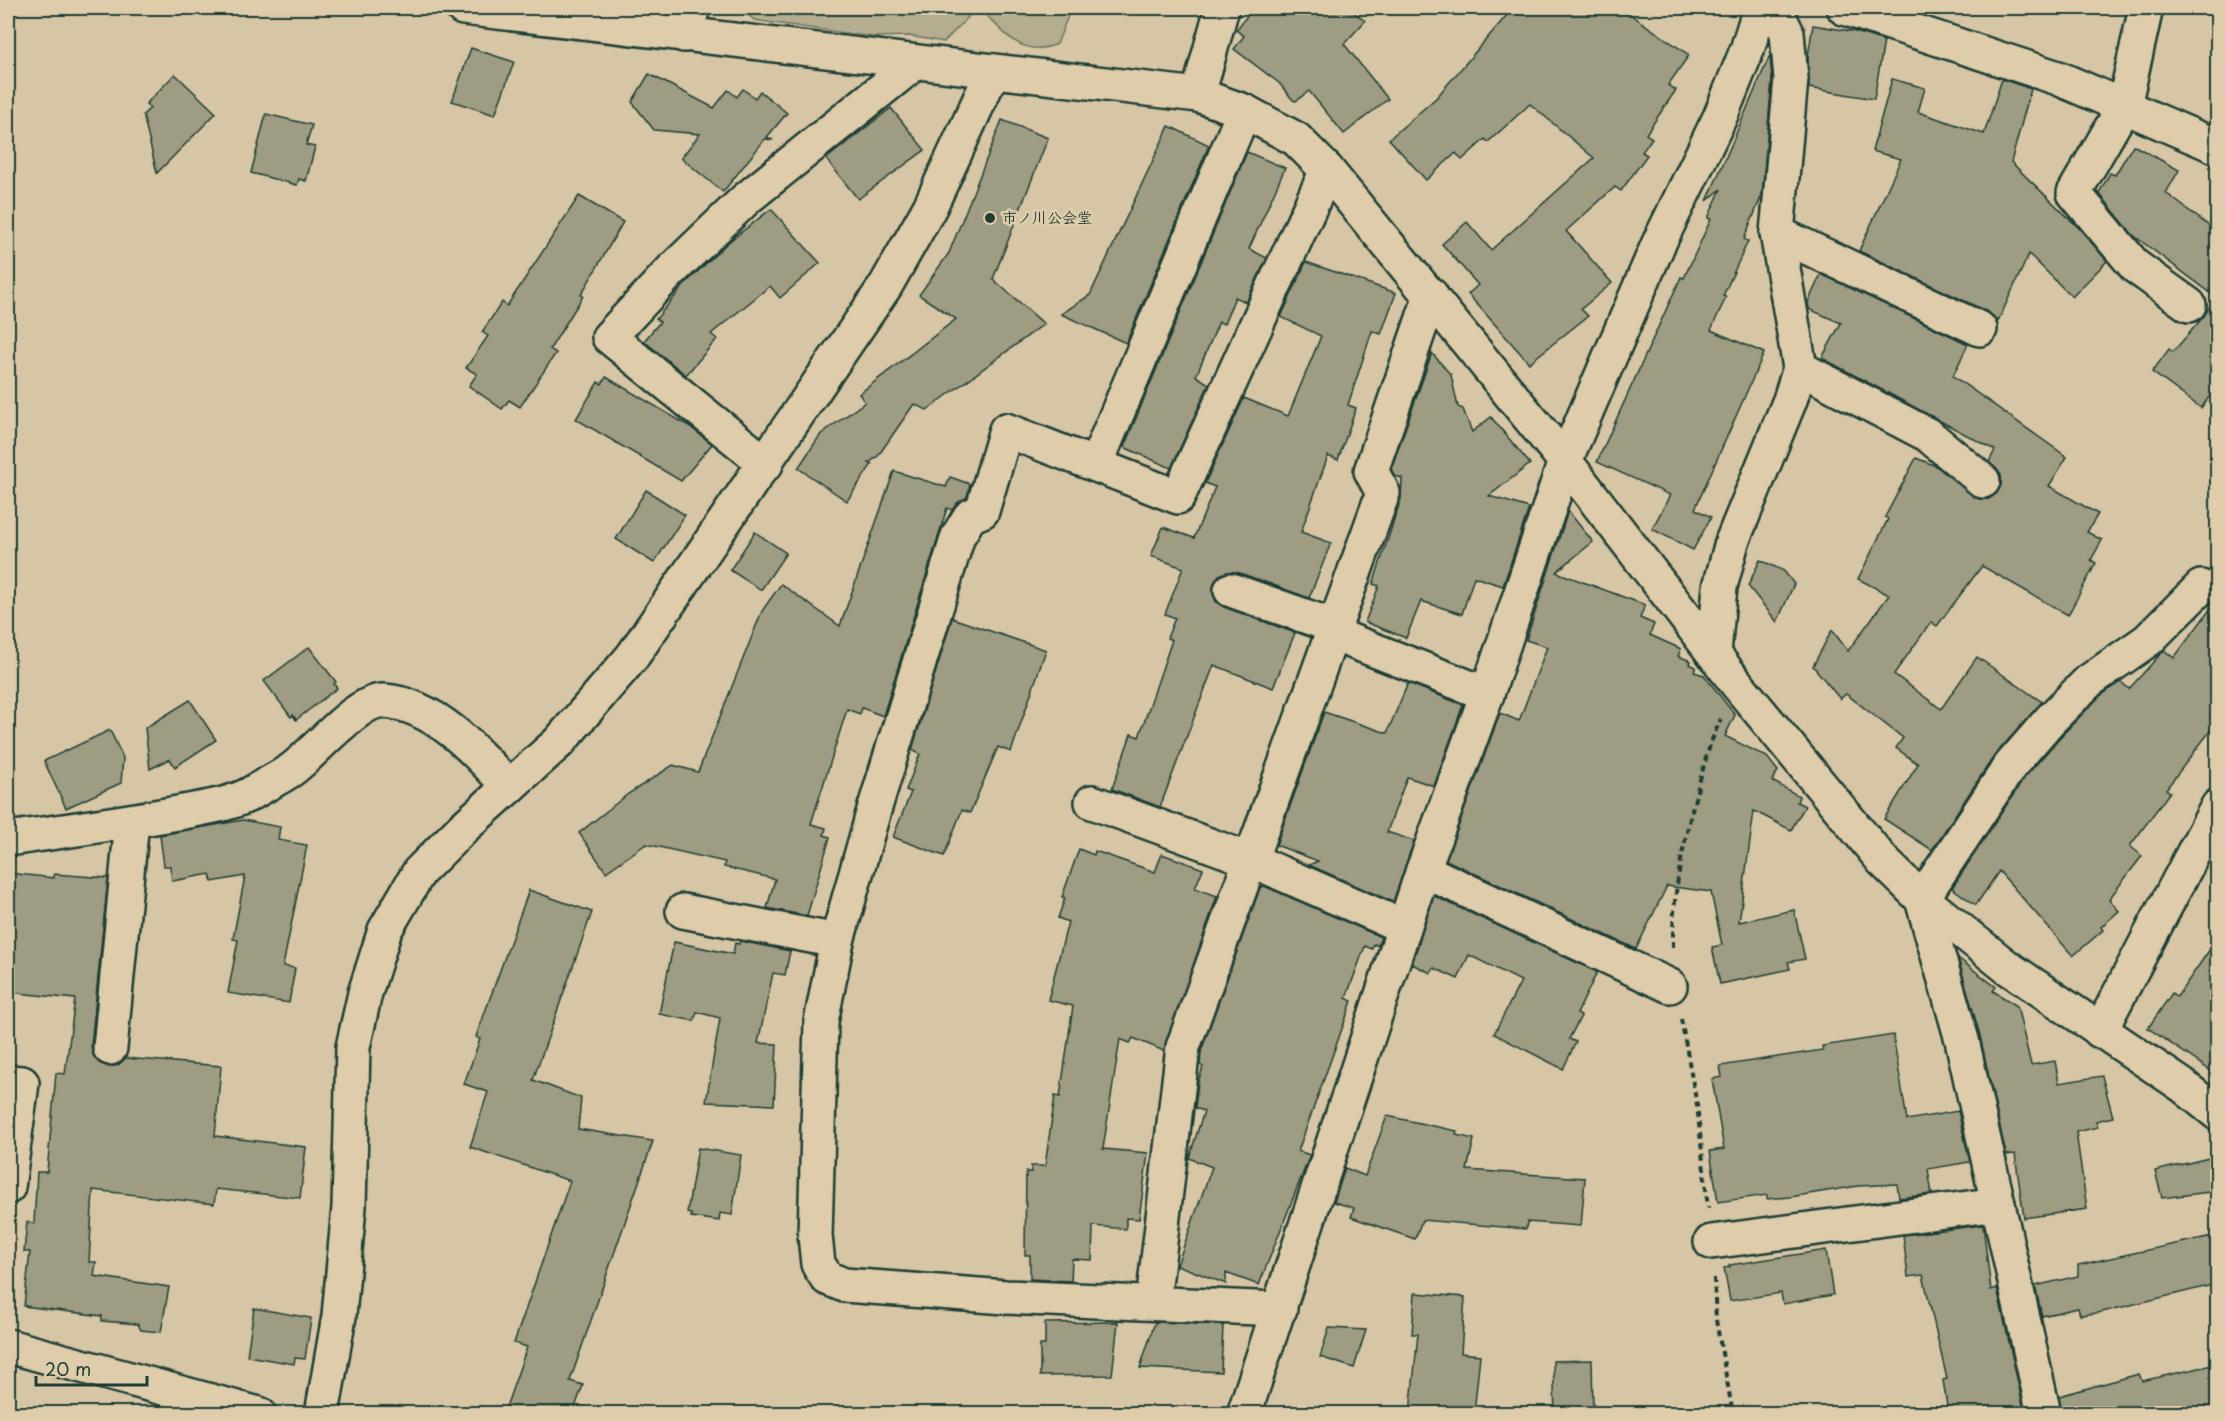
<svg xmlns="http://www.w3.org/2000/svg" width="2225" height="1421" font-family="'Playpen Sans','Klee One',sans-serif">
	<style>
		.green { fill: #b5ad90; stroke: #6a7562; stroke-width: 1.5 }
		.building { fill: #9e9c82; stroke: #1f3d34; stroke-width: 1.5 }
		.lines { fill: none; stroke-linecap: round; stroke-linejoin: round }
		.minor-casing { stroke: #1f3d34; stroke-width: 38 }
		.path { stroke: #1f3d34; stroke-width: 4; stroke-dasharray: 6 4.5; stroke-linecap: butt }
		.minor { stroke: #deccaa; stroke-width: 33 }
		.poi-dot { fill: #1f3d34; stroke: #deccaa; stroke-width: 2 }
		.labels { text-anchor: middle; stroke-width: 5; stroke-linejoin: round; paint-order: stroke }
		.poi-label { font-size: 15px; font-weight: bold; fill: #1f3d34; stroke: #deccaa; text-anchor: start }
	</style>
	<rect width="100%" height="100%" fill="#d6c6a5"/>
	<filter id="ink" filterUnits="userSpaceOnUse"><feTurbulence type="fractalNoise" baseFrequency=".0167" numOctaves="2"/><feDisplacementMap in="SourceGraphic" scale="12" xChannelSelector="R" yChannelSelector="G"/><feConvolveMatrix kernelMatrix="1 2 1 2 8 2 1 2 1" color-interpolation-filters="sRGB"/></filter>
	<g filter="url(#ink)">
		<g class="green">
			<path d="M741,8H977L944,42L909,36L873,37L754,20Z"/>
			<path d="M979,8H1071L1057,44C1020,59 1004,31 979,8Z"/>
		</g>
		<g class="building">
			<path d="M1253,8H1349L1365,21L1344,44L1388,99L1344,134L1309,91L1296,101L1293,100L1279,83L1234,49L1244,36L1236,30Z"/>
			<path d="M1513,8H1621L1689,55L1668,85L1676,90L1646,134L1652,138L1642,152L1647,155L1621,191L1615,187L1566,231L1612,283L1581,309L1588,316L1529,363L1468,294L1478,285L1442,244L1467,222L1491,250L1594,158L1530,104L1488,142L1485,139L1462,160L1456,153L1426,180L1389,139L1436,98Z"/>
			<path d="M1813,25L1856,32L1884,41L1874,99L1809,88L1808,56Z"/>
			<path d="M471,48L514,62L495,115L452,101Z"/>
			<path d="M1770,55L1772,79L1762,195L1744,239L1748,241L1723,296L1726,297L1711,330L1764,353L1695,509L1711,517L1693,550L1652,529L1670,495L1597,462L1681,277L1684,278L1711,219L1708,218L1721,189L1707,201Z"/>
			<path d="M175,74L216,113L157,173L143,115L150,108L146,104Z"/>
			<path d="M649,74L714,108L728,90L737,97L743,89L755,98L760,91L787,113L767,137L773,140L765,139L723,192L681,158L700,134L654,130L632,102Z"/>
			<path d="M1892,79L1925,88L1918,112L1984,134L2002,79L2031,89L2011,162L2079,228L2107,261L2072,297L2029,254L1998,321L1988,312L1859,251L1901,159L1872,151Z"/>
			<path d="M891,108L925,150L858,199L826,159Z"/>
			<path d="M266,114L312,125L306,145L315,147L306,181L299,179L297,185L251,173Z"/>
			<path d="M1002,120L1048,138L993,279L1044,324L927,410L914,404L878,456L869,463L872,464L847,501L798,468L821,434L865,402L859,394L956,319L919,295L949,253Z"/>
			<path d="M1169,126L1209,145L1126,343L1061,314L1090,295Z"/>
			<path d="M2133,145L2179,170L2166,193L2217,232V386L2201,408L2152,372L2169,349L2173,352L2204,316L2216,297L2133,235L2099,193L2110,173L2115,175Z"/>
			<path d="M1247,152L1285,168L1249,249L1267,258L1246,302L1235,297L1224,324L1219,322L1196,376L1209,384L1171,468L1124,447Z"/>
			<path d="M579,196L623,222L581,295L583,296L550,349L556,353L520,407L509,400L502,409L469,386L477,374L466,368L488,336L482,332L502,302L507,306Z"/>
			<path d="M771,209L820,263L780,298L770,286L711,334L717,339L686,375L644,341L660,322L656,319L686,283L726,244Z"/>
			<path d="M1306,262L1396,293L1381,334L1372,331L1348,405L1356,408L1338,460L1328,456L1301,532L1331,543L1309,598L1237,572H1227L1219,575L1214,583L1213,594L1216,602L1224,607L1295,633L1273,688L1214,665L1160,807L1112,789L1131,734L1139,737L1172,640L1167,638L1175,618L1165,614L1183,568L1151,556L1163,527L1194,538L1215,487L1205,483L1244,398L1288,416L1321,336L1281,317Z"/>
			<path d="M1821,274L1968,344L1953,376L2067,457L2049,486L2098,514L2087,532L2102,540L2091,560L2096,563L2068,615L1982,566L1937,626L1931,622L1894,674L1941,709L1977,657L2042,702L1994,756L1932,850L1884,819L1918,764L1896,748L1903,738L1846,694L1840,699L1813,666L1832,630L1848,651L1889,595L1858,579L1888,519L1885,517L1916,458L1936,466L1979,499H1989L1997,493L2001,485V475L1989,462L1995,450L1822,358L1841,323L1809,309L1808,302Z"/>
			<path d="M1432,353L1451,375L1458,407L1463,409L1472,432L1491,417L1530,464L1489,496L1529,508L1503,586L1474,577L1462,614L1421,601L1406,638L1365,622L1379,586L1373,584L1401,499L1402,478L1395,476L1391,469Z"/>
			<path d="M606,377L689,426L712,444L681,481L576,419L598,382L602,384Z"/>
			<path d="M894,471L946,487L950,477L970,484L967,497L952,510L947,508L883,716L862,708L860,714L847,709L811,824L826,828L824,835L830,837L807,916L767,908L775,879L724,867L725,862L646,844L606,872L579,833L628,794L673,765L698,772L762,611L781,584L840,626Z"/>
			<path d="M646,490L685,515L654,563L616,539Z"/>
			<path d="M1568,511L1593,542L1556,572L1645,605L1640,618L1654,624L1650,635L1681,649L1678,656L1691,661L1690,664L1696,667L1694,672L1704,675L1735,715L1725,736L1767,757L1778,771L1772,781L1799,796L1797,802L1805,806L1791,830L1754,811L1739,922L1794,910L1805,959L1788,962L1790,969L1720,984L1712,947L1722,945L1711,892L1667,886L1636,949L1446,860L1500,713L1519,721L1547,647L1526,640Z"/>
			<path d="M755,532L786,553L761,590L730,570Z"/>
			<path d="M1760,560L1784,571L1794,584L1777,622L1748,586Z"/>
			<path d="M2217,600V722L2166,789L2170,792L2130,846L2142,856L2109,899L2119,911L2101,927L2103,930L2073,956L1999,871L1976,905L1952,888L2025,777L2064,733L2101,695L2121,682L2129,689L2164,650L2174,658Z"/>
			<path d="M952,618L1046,650L1011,752L998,747L970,813L962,810L944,856L893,837L911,792L906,790L920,754L912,750Z"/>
			<path d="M309,647L336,682L334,684L337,688L296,720L293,715L291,717L264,681Z"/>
			<path d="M1408,683L1463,705L1434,786L1407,777L1387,832L1414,841L1393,902L1309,865L1318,861L1276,845L1324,712L1387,733Z"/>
			<path d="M190,700L216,740L175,767L170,759L150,769L145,728Z"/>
			<path d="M110,730L123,758L121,783L66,808L44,761Z"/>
			<path d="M243,820L280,827L278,840L307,845L283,966L295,968L289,1003L228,993L238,940L233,939L245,876L212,882L210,874L172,881L170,866H164L160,835Z"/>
			<path d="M1079,849L1094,855L1095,851L1155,872L1162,854L1203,869L1195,888L1217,896L1164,1051L1133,1038L1130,1043L1120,1039L1103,1149L1148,1153L1139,1219L1126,1218V1229L1093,1226L1092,1260L1072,1259L1071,1281L1030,1279V1255H1025L1026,1172H1031V1166H1045L1055,1096L1060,1097L1073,1006L1048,1000L1068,922L1058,918L1065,898L1062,897Z"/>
			<path d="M8,873L54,878V874L108,878L91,1046L93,1055L99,1063L109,1067L118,1065L125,1058L221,1066L215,1136L306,1147L300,1198L216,1189L214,1204L93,1190L89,1262H96L94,1276L169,1287L161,1332L141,1330L138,1324L102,1321V1316L24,1306L30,1252H24L27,1222L34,1223L37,1172H47L56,1073L65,1074L75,999L8,992Z"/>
			<path d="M1264,886L1381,937L1378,946L1374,944L1372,949L1365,946L1346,998L1352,1001L1298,1151L1310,1155L1259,1285L1226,1273V1284L1177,1265L1212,1167L1189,1158L1204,1111L1195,1108L1198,1082L1203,1067L1200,1065L1201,1051L1260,888Z"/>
			<path d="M529,890L592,912L533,1080L581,1098L578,1129L653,1141L570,1381L583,1385L573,1413H504L527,1347L514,1343L570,1181L470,1147L488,1092L464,1084L480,1039L476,1037Z"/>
			<path d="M1434,896L1597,972L1577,1014L1581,1016L1569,1039L1576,1042L1563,1069L1494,1034L1521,981L1469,955L1458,979L1434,968L1431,973L1412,964Z"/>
			<path d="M2217,939V1075L2148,1028L2172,993L2177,997Z"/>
			<path d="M740,941L790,951L785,975L773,973L758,1043L777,1044L774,1105L706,1102L720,1018L697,1012L694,1021L659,1014L674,942L733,954L735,943L739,944Z"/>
			<path d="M1958,958L1996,987L1993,991L2017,1006L2031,1065L2055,1061L2059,1083L2102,1076L2113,1117L2096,1121L2098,1127L2076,1132L2087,1209L2024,1218L2015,1154L2006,1155L1980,1036Z"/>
			<path d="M1893,1035L1907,1120L1958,1111L1970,1162L1928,1169L1932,1194L1899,1198L1897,1184L1858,1186L1790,1197L1767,1199V1195L1718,1202L1710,1151L1724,1149L1712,1079L1722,1077L1720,1066L1823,1050L1822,1046Z"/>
			<path d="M1387,1116L1457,1131L1456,1135L1474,1139L1467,1170L1585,1178L1581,1226L1527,1222L1526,1229L1422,1220L1415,1239L1351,1217L1354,1208L1334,1202L1345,1168L1365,1176Z"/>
			<path d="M698,1148L741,1155L732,1215L720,1213L719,1221L691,1217V1214L687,1213Z"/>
			<path d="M2217,1156V1191L2162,1198L2155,1171Z"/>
			<path d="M1983,1225L1991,1290L1997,1288L2024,1410L2001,1413H1948L1943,1380L1947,1379L1923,1275L1908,1277L1903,1235Z"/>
			<path d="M2217,1235V1284L2098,1313L2080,1315L2078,1308L2042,1316L2035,1286L2078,1276V1265Z"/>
			<path d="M1826,1250L1833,1295L1783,1304L1781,1293L1730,1301L1724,1268L1730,1267L1729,1265Z"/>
			<path d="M1415,1293L1465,1297L1461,1353L1480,1355L1474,1413H1410L1418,1334H1412Z"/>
			<path d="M254,1308L311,1318L305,1359L295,1358L294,1364L247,1356Z"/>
			<path d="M1118,1322L1112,1375L1040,1376V1345H1045V1323Z"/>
			<path d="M1155,1322L1223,1325L1221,1372L1140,1368Z"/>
			<path d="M1329,1328L1366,1330L1354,1368L1320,1357Z"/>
			<path d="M1592,1360L1593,1407H1585V1413H1555L1553,1361Z"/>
			<path d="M2217,1364V1413H2062L2059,1396L2139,1374L2142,1381Z"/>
		</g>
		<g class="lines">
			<g class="minor-casing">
				<g id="minor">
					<path d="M463,8L1198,95L1244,111L1296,139L1327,170L1565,461L1737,684L1883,861L1922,899L2007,967L2182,1085L2218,1114"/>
					<path d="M1844,8L2058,78L2218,147"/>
					<path d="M2146,8L2124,106L2074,193L2136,267L2189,305"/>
					<path d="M684,35L693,8"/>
					<path d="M1198,95L1222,8"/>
					<path d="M1777,233L1980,329"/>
					<path d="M1800,368L1928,435L1983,481"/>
					<path d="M766,464L609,337L672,270L746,199L916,62"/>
					<path d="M1096,464L1244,111"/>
					<path d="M1231,590L1336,627"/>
					<path d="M1333,634L1487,694"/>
					<path d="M1714,653L1720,587L1732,542L1790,400L1800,368L1777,233L1791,79L1787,33L1775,8"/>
					<path d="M1092,802L1253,861L1404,927"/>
					<path d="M8,839C64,831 121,823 178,813C202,808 231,805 252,793C265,785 279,778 291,770C314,754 358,698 385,701C435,705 477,752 509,787"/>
					<path d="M1423,870L1670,986"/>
					<path d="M683,911L837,941"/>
					<path d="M2100,1031L2218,806"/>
					<path d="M110,1048L132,821"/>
					<path d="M8,1082L22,1083L8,1187"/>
					<path d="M1711,1242L1998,1204"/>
					<path d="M1153,1302L1183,1047L1383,493L1371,471L1431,295"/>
					<path d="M1280,1309L1006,1297L844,1285L827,1278L818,1264L815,1236L821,1022L837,941L872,817L958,536L970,516L982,511L1006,430L1178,497L1327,170"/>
					<path d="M8,1346L259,1414"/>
					<path d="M322,1414L339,1316L349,1207L353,1047L365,993L385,930L419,872L463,828L559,742L632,657L886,285L930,207L993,71"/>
					<path d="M1244,1414L1423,870L1487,694L1565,461L1658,245L1720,117L1747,50L1760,8"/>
					<path d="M2044,1414L1962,1040L1922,899L2010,766L2050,720L2089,681L2148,640L2201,587"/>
				</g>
			</g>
			<g class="path">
				<path d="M1673,947C1672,897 1682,851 1694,802C1702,773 1708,745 1721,719"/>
				<path d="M1681,1019L1697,1105L1708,1208"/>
				<path d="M1714,1278L1716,1320L1733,1414"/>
			</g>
			<use href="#minor" class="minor"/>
		</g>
	</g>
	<circle class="poi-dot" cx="990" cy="218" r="6"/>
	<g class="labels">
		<g class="poi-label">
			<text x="1002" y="223">市ノ川公会堂</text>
		</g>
	</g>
	<rect width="2225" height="1421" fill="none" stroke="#deccaa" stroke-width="30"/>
	<rect x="15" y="15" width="2195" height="1391" fill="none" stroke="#1f3d34" stroke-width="2" filter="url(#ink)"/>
	<path d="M36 1376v9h111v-9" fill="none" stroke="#1f3d34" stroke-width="3"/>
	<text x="45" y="1376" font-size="18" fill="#1f3d34" stroke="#deccaa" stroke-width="4.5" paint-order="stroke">20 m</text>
</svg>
